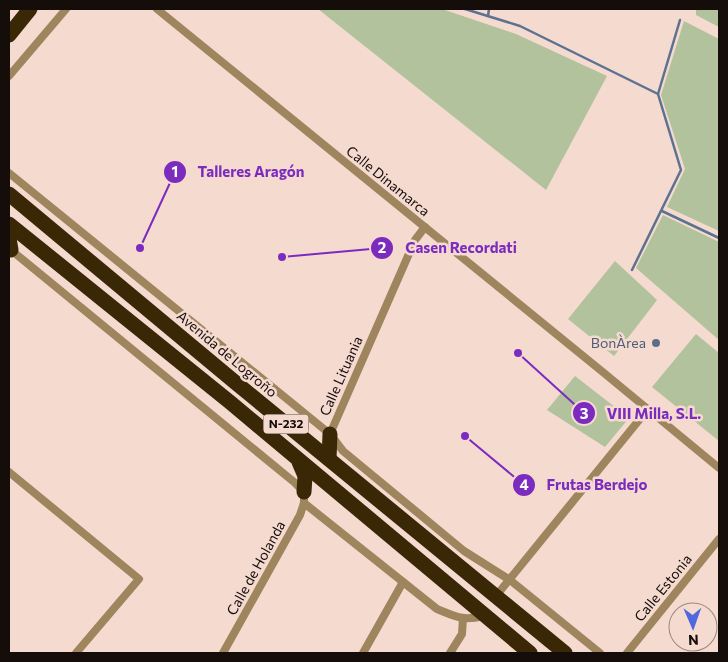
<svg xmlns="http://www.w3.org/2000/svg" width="728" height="662" font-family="Commissioner,sans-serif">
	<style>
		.green { fill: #b1c29c }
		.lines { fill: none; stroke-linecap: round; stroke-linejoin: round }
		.stream { stroke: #5c7291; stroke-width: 2.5 }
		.street { stroke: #9e855e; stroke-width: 8 }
		.highway { stroke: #3a2705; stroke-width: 15 }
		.service-dot { fill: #5c6f8a; stroke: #f5dad0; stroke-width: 2 }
		.labels { text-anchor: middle; stroke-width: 5; stroke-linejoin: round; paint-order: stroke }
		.shield { fill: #f5dad0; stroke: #584a45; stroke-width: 1 }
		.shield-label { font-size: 12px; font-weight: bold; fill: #150d0a }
		.street-label { font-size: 14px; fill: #150d0a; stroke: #f5dad0 }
		.service-label { font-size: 14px; fill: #4e5e75; stroke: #f5dad0; text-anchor: end }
		.leader { fill: none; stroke: #7b2cbf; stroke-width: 2 }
		.callout-dot { fill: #7b2cbf; stroke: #f5dad0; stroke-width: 2 }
		.mark-label { font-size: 15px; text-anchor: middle; font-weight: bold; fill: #fff }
		.callout-label { font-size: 15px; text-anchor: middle; font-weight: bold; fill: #7b2cbf; stroke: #f5dad0; stroke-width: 5; stroke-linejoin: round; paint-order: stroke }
	</style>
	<rect width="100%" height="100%" fill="#f5dad0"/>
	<g class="green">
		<path d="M318,9H442L516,34L607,76L546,190Z"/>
		<path d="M696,9H719V27L696,15Z"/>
		<path d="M684,21L719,39V231L667,207L685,169L661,95Z"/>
		<path d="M663,215L719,242V340L636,268Z"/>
		<path d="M615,261L657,300L614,356L568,319Z"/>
		<path d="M696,334L719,353V441L652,387Z"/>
		<path d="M575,376L629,418L605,447L547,410Z"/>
	</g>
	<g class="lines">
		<g class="stream">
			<path d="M465,9L520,26L658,94L681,170L632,270"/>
			<path d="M488,16L489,9"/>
			<path d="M658,94L680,20"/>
			<path d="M662,211L719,238"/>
		</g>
		<g class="street">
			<path d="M157,9L604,373L719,468"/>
			<path d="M9,76L66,9"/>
			<path d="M9,173L330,434L343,451L464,551L510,580L600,653"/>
			<path d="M11,253V250L294,482L304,492V503L300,515L223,653"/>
			<path d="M330,434L415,240L425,227"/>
			<path d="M9,472L139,579L76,653"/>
			<path d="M304,503L437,609C457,617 462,621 484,616"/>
			<path d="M496,596L648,409"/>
			<path d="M363,653L403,582"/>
			<path d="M450,653L462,634L463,618"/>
			<path d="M627,653L719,539"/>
		</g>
		<g class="highway">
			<path d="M9,35L30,9"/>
			<path d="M9,194L236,383L565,653"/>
			<path d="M9,224L231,403L530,653"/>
			<path d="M9,238L11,250"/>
			<path d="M329,459L330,434"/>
			<path d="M299,462L305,476L304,492"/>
		</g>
	</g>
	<circle class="service-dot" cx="656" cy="343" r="5"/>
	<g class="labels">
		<rect class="shield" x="263.5" y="414.5" width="45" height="19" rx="4"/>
		<g class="shield-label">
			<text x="286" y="428">N-232</text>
		</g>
		<g class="street-label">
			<text transform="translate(388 181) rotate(39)" y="5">Calle Dinamarca</text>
			<text transform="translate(227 354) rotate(40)" y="5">Avenida de Logroño</text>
			<text transform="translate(341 376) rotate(-66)" y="5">Calle Lituania</text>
			<text transform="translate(256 568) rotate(-61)" y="5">Calle de Holanda</text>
			<text transform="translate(663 588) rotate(-51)" y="5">Calle Estonia</text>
		</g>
		<g class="service-label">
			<text x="646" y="348">BonÀrea</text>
		</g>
	</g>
	<path class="leader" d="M140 248L175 172M282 257L382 248M518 353L584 413M465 436L524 485"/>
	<g class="callout-dot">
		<circle cx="140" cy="248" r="5"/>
		<circle cx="282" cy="257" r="5"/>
		<circle cx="518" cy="353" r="5"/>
		<circle cx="465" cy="436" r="5"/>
		<circle cx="175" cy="172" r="12"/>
		<circle cx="382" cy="248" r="12"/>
		<circle cx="584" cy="413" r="12"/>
		<circle cx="524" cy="485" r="12"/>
	</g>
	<g class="mark-label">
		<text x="175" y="177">1</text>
		<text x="382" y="253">2</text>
		<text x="584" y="419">3</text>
		<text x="524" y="490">4</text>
	</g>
	<g class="callout-label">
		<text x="251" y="177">Talleres Aragón</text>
		<text x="461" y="253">Casen Recordati</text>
		<text x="654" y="419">VIII Milla, S.L.</text>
		<text x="597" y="490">Frutas Berdejo</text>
	</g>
	<rect width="728" height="662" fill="none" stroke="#150d0a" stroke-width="20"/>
	<g transform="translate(693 627) rotate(178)"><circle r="24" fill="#f5dad0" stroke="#9b8881"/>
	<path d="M0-4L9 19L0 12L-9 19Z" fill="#5068dd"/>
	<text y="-8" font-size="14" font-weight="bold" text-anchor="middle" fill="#150d0a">N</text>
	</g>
</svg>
